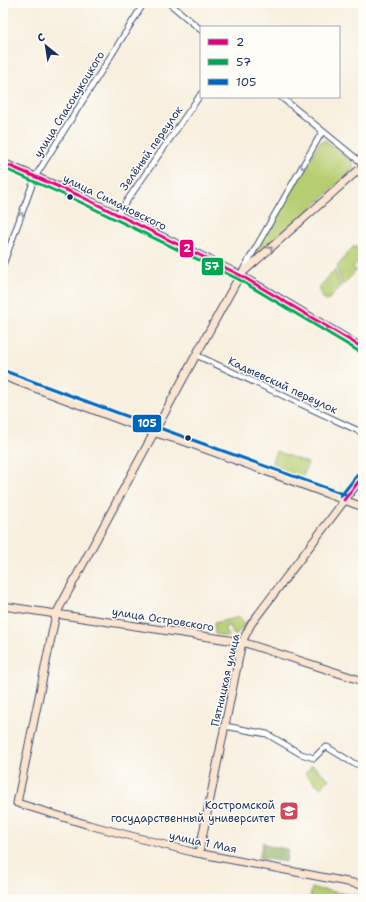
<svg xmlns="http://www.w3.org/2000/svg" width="366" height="902" font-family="'Shantell Sans',sans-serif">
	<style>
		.green { fill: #b7cd71; stroke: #697e68 }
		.forest { fill: #91b063; stroke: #567060 }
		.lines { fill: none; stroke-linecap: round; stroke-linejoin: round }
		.street-casing { stroke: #3c4c71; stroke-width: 7 }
		.secondary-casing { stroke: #3c4c71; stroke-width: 9 }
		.street { stroke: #fff; stroke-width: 5 }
		.secondary { stroke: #fce5d0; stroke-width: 7 }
		.bus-1-casing { stroke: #fdfcf7; stroke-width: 6 }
		.bus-2-casing { stroke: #fdfcf7; stroke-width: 6 }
		.bus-3-casing { stroke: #fdfcf7; stroke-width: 6 }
		.bus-1 { stroke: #e5007d; stroke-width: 3 }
		.bus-2 { stroke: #00a651; stroke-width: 3 }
		.bus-3 { stroke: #0065bd; stroke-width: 3 }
		.oneway { stroke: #8d97ae }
		.oneway2 { stroke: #8c8a97 }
		.bus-dot { fill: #1b2f5e; stroke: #fdfcf7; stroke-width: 1.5 }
		.labels { text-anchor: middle; stroke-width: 3; stroke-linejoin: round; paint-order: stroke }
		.street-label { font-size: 11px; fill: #1b2f5e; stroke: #fdfcf7 }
		.poi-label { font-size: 11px; fill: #1b2f5e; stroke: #fdfcf7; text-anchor: end }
		.line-badge { stroke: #fdfcf7; stroke-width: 1.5 }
		.badge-label { font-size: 11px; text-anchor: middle; font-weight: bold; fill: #fff }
	</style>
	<rect width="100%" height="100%" fill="#fdfcf7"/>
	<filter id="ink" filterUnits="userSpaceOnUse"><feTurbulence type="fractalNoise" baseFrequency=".025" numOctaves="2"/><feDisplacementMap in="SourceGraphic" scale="8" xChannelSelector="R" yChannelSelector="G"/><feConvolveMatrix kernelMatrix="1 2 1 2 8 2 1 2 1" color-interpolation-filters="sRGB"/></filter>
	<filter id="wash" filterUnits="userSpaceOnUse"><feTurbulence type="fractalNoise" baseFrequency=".012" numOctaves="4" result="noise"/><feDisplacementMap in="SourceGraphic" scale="16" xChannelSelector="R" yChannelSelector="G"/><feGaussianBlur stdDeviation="0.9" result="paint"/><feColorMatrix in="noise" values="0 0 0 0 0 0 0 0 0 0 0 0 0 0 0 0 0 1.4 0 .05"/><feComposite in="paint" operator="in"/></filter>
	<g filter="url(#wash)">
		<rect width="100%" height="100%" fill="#f8efde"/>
		<g class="green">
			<path d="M325,140L353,162V170L258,258L254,254L319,143Z"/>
			<path d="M353,247H356L363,253V257L353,267L356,271L342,286L337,267Z"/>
			<path d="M335,269L340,287L327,301L321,296L319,288Z"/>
			<path d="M276,451L308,463L302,479L270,467Z"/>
			<path d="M240,617L244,625L235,636L232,632L231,627L228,626L225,627V631L229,634V637L215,634L214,623Z"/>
			<path d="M312,765L329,779L321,788L305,774Z"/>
			<path d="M312,888L363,897V899H310Z"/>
		</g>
		<path class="forest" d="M263,842L268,846L288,849L286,862L259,858Z"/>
	</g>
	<g filter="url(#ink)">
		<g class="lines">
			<g class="street-casing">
				<g id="street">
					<path d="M169,3L201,30"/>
					<path d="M281,97L363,164"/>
					<path d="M117,215L201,94"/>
					<path d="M3,265L35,177L144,3"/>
					<path d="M243,270L322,132"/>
					<path d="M196,355L363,433"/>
					<path d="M225,726L267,734L301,754L314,758L323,749L327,747L353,763L363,766"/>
				</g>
			</g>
			<g class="secondary-casing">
				<g id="secondary">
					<path d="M3,163L78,195L240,275L363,348"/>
					<path d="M363,166L240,275L196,355L56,614L17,803L89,825L192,852L363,885"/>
					<path d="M3,376L155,433L186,442L363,507"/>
					<path d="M3,606L242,642L363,681"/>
					<path d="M199,853L242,642L251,624L363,476"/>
				</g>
			</g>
			<use href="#street" class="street"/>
			<use href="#secondary" class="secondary"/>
			<g class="bus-1-casing">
				<g id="bus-1">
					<path d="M3,163L78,195L240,275L363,348"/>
					<path d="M344,500L363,476"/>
				</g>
			</g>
			<g class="bus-2-casing">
				<path id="bus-2" d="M3,168L76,200L238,279L360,352"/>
			</g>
			<g class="bus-3-casing">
				<g id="bus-3">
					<path d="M5,371C118,414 232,454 346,495"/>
					<path d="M340,497L359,473"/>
				</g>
			</g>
			<use href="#bus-1" class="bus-1"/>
			<use href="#bus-2" class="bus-2"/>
			<use href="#bus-3" class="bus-3"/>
		</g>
		<defs><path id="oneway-chevron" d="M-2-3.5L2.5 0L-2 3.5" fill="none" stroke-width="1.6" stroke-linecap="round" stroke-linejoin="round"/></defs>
		<g class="oneway">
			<use href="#oneway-chevron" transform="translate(303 166) rotate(120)"/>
			<use href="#oneway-chevron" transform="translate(21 215) rotate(-70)"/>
		</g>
		<use class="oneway2" href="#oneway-chevron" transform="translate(270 249) rotate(-42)"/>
	</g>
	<defs>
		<g id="university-square" transform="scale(1)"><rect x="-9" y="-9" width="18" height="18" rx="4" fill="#d1495b" stroke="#fdfcf7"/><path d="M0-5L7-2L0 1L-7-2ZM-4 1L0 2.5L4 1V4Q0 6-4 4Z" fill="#fff"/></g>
	</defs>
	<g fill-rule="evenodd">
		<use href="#university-square" x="289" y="811"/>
	</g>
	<g class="bus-dot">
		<circle cx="70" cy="197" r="3.5"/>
		<circle cx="188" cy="438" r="3.5"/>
	</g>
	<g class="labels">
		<g class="street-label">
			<text transform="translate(69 104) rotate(-58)" y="4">улица Спасокукоцкого</text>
			<text transform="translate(151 148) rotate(-55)" y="4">Зелёный переулок</text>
			<text transform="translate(115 202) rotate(26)" y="4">улица Симановского</text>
			<text transform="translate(283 385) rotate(25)" y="4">Кадыевский переулок</text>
			<text transform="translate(163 619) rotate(9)" y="4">улица Островского</text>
			<text transform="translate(225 680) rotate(-77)" y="4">Пятницкая улица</text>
			<text transform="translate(203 842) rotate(12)" y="4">улица 1 Мая</text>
		</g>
		<g class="poi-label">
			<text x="275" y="809">Костромской<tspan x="275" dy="13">государственный университет</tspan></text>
		</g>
	</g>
	<g class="line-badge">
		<rect x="179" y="239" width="15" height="19" rx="4" fill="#e5007d"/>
		<rect x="201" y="257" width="23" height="19" rx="4" fill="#00a651"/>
		<rect x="132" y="414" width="30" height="19" rx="4" fill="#0065bd"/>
	</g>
	<g class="badge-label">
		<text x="187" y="252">2</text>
		<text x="212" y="270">57</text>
		<text x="147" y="427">105</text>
	</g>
	<rect width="366" height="902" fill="none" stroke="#fdfcf7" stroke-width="16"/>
	<rect x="200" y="26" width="140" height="72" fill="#fdfcf7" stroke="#a3aaba"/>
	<rect x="208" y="39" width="20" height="6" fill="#e5007d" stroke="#a3aaba"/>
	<text x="236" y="46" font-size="12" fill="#1b2f5e">2</text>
	<rect x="208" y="59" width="20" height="6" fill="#00a651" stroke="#a3aaba"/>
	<text x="236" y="66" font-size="12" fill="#1b2f5e">57</text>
	<rect x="208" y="79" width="20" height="6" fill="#0065bd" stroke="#a3aaba"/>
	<text x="236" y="86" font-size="12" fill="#1b2f5e">105</text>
	<g transform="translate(46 46) rotate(330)" stroke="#fdfcf7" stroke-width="3" paint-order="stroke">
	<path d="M0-3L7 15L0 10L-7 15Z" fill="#1b2f5e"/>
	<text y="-6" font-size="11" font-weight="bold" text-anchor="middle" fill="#1b2f5e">С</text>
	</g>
</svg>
